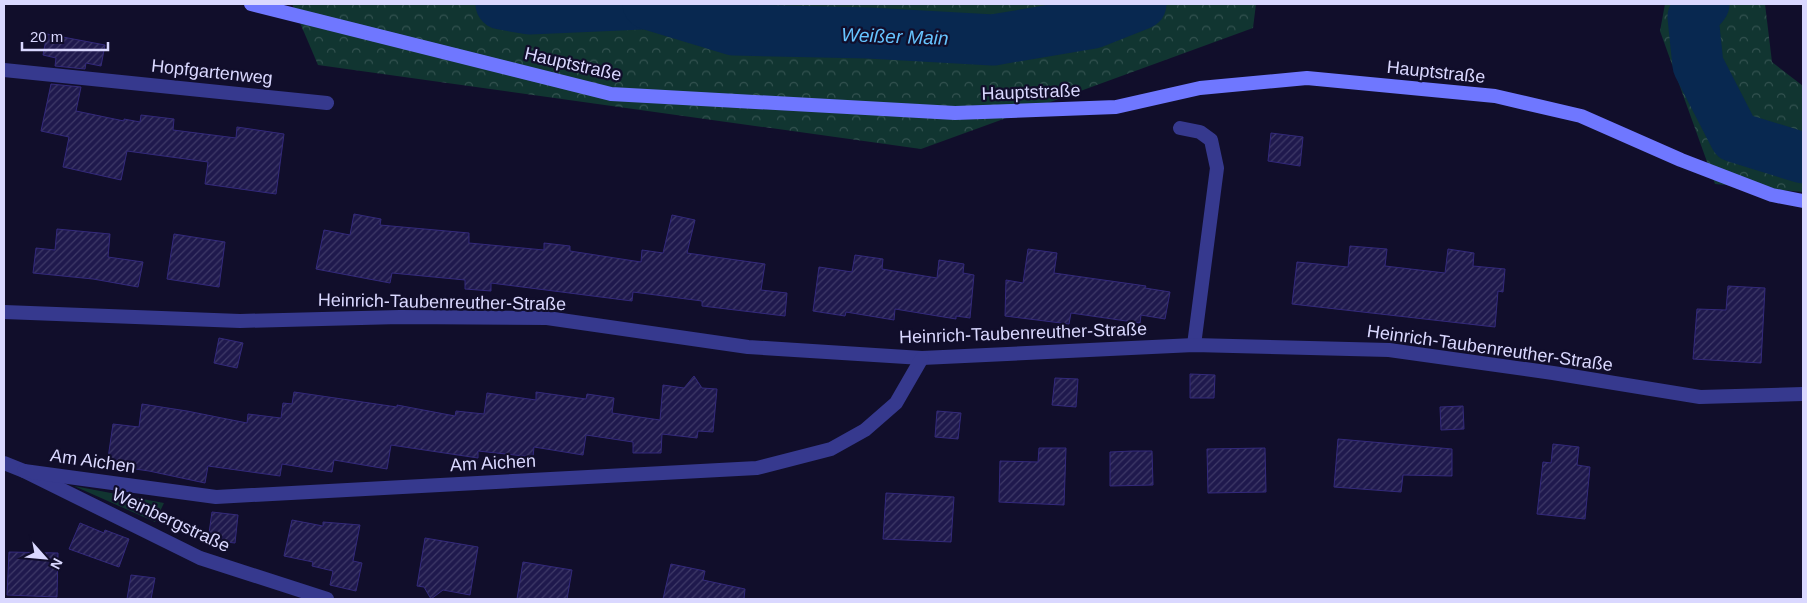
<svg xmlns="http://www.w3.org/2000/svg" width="1807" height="603" font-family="Arial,sans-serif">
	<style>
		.grass { fill: #113531 }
		.forest { fill: url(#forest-crowns) }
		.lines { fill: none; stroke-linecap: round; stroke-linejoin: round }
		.river { stroke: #082850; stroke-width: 51 }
		.building { fill: url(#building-hatch); stroke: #33297b }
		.minor { stroke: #36398e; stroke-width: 14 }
		.secondary { stroke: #6f77ff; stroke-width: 14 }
		.labels { text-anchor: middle; stroke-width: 4.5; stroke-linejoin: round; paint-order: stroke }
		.street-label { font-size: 18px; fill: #dad8ff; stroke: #110e2b }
		.water-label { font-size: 19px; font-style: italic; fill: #66c4ff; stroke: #110e2b }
	</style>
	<defs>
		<pattern id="forest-crowns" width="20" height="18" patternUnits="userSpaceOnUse" patternTransform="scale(1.25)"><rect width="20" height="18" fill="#113531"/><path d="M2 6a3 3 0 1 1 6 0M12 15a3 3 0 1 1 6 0" fill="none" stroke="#335250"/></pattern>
		<pattern id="building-hatch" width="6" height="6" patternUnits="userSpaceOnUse" patternTransform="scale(1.25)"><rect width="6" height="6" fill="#1f194d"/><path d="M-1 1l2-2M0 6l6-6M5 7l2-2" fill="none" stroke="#3f3a68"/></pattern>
	</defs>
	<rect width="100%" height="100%" fill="#110e2b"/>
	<path class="grass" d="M74,486L164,503L155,522Z"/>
	<g class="forest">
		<path d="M292,4H1256L1253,28L921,149L318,65Z"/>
		<path d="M1665,4H1765L1772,62L1803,86V192L1715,184L1660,31Z"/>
	</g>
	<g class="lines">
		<g class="river">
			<path d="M501,4L529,9L642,4"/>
			<path d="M648,4L734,30L869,33L993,40L1093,23L1141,4"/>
			<path d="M1704,4L1693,17L1698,65L1735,137L1803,158"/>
		</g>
	</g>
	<g class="building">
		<path d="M47,34L105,45L101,66L86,63L85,69L55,66L56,58L43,55Z"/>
		<path d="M51,84L81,87L76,111L124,121V119L140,122L141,115L174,119L173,130L236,138L237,127L284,134L276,194L205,184L208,162L127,151L121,180L63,167L69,137L41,131Z"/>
		<path d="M1271,133L1303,137L1300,166L1268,161Z"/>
		<path d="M354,214L381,219L380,225L469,233V243L544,250V243L570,246V251L641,262L642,250L663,253L672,215L695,220L687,253L765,264L761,290L787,293L785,316L702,306V301L633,292L632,301L491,283V291L465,289V280L392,273L390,283L316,269L324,230L350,235Z"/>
		<path d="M57,229L110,234L108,257L143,262L138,287L93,279L33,273L36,248L55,250Z"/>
		<path d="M174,234L225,242L219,287L167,279Z"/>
		<path d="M1350,246L1387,249L1385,266L1445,273L1448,249L1474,253L1473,266L1505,269L1503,292L1498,291L1495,327L1292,304L1297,262L1348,267Z"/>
		<path d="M1028,249L1057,253L1054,273L1146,286L1145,288L1170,292L1165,319L1141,315L1140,323L1071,313L1069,324L1005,316L1006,280L1023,283Z"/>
		<path d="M855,255L883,259L882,269L937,278L939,260L964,264L963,273L974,275L970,318L956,316V319L895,309L894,320L846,312L845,316L813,311L819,267L852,272Z"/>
		<path d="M1728,286L1765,288L1761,363L1693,359L1697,309L1726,310Z"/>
		<path d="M219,338L243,343L237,368L214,363Z"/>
		<path d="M1190,374L1215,375L1214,398H1190Z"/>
		<path d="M694,376L702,388L717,389L713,432L698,431L697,438L662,434L661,453H633V442L586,435L583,455L534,447L533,457L478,451V458L391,445L387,469L334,460L332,472L282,464L280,476L208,466L205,483L149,471L107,465L113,424L139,427L142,404L187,411L247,423L248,414L281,418L283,403L292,404L294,392L397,407V405L455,416L456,411L484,414L487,393L536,400V392L586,399L587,394L614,398L612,413L660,420L663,385L684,388Z"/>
		<path d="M1055,378L1078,379L1076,407L1052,405Z"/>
		<path d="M1463,406L1464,429L1441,430L1440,407Z"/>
		<path d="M937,411L961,413L958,439L935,437Z"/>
		<path d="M1338,439L1452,449V476L1403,475L1401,492L1334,487Z"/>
		<path d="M1553,444L1579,447L1577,465L1590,467L1585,519L1537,514L1543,462L1551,463Z"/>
		<path d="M1039,448H1066L1064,505L999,502L1000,461L1038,462Z"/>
		<path d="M1265,448L1266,492L1208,493L1207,449Z"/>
		<path d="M1133,451H1152L1153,485L1110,486V452Z"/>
		<path d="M886,493L954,497L951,542L883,539Z"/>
		<path d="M212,512L238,515L235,543L208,540Z"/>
		<path d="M292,520L323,526V522L360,525L353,561L362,563L356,591L330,585L333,571L312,566L313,562L284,556Z"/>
		<path d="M80,523L104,533L105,530L129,539L119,567L69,549Z"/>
		<path d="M425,538L478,547L470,595L443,590L431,599L424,587L417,586Z"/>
		<path d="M9,552L58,553L57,597L7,595Z"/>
		<path d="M523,562L572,570L567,599H517Z"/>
		<path d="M671,564L705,571L703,580L745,589L744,599H663Z"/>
		<path d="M131,575L155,578L151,599H127Z"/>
	</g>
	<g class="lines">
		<g class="minor">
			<path d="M4,70L327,103"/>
			<path d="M1180,128L1200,132L1211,140L1217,168L1194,345"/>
			<path d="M4,312L240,321L400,317L547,318L748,347L922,358L1194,345L1389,350L1553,373L1700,397L1803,394"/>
			<path d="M4,463L24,471L200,558L327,599"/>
			<path d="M24,471L216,497L757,468L831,449L865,430L896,403L922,358"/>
		</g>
		<path class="secondary" d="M251,4L611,94L955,113L1116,107L1200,88L1307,78L1495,96L1581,116L1681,160L1772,195L1803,201"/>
	</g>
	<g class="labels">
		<g class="street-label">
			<text transform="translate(573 64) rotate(13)" y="6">Hauptstraße</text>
			<text transform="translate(212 72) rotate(6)" y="6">Hopfgartenweg</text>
			<text transform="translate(1436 72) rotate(6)" y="6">Hauptstraße</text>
			<text transform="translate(1031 92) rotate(-2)" y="6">Hauptstraße</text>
			<text transform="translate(442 302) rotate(1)" y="6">Heinrich-Taubenreuther-Straße</text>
			<text transform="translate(1023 333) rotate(-2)" y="6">Heinrich-Taubenreuther-Straße</text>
			<text transform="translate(1490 348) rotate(8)" y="6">Heinrich-Taubenreuther-Straße</text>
			<text transform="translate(93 461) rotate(8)" y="6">Am Aichen</text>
			<text transform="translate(493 463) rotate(-3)" y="6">Am Aichen</text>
			<text transform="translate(171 520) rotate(25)" y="6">Weinbergstraße</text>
		</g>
		<g class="water-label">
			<text transform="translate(895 36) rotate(2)" y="7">Weißer Main</text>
		</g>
	</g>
	<rect width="1807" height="603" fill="none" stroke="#dad8ff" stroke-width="10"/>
	<g transform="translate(45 558) rotate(117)" stroke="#110e2b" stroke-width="4" paint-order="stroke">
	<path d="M0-4L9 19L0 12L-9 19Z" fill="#dad8ff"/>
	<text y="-8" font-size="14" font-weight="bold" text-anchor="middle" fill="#dad8ff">N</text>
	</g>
	<path d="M22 42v8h86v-8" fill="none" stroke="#dad8ff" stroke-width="2.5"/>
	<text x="30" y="42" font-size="15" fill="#dad8ff" stroke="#110e2b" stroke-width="4" paint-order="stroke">20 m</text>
</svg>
